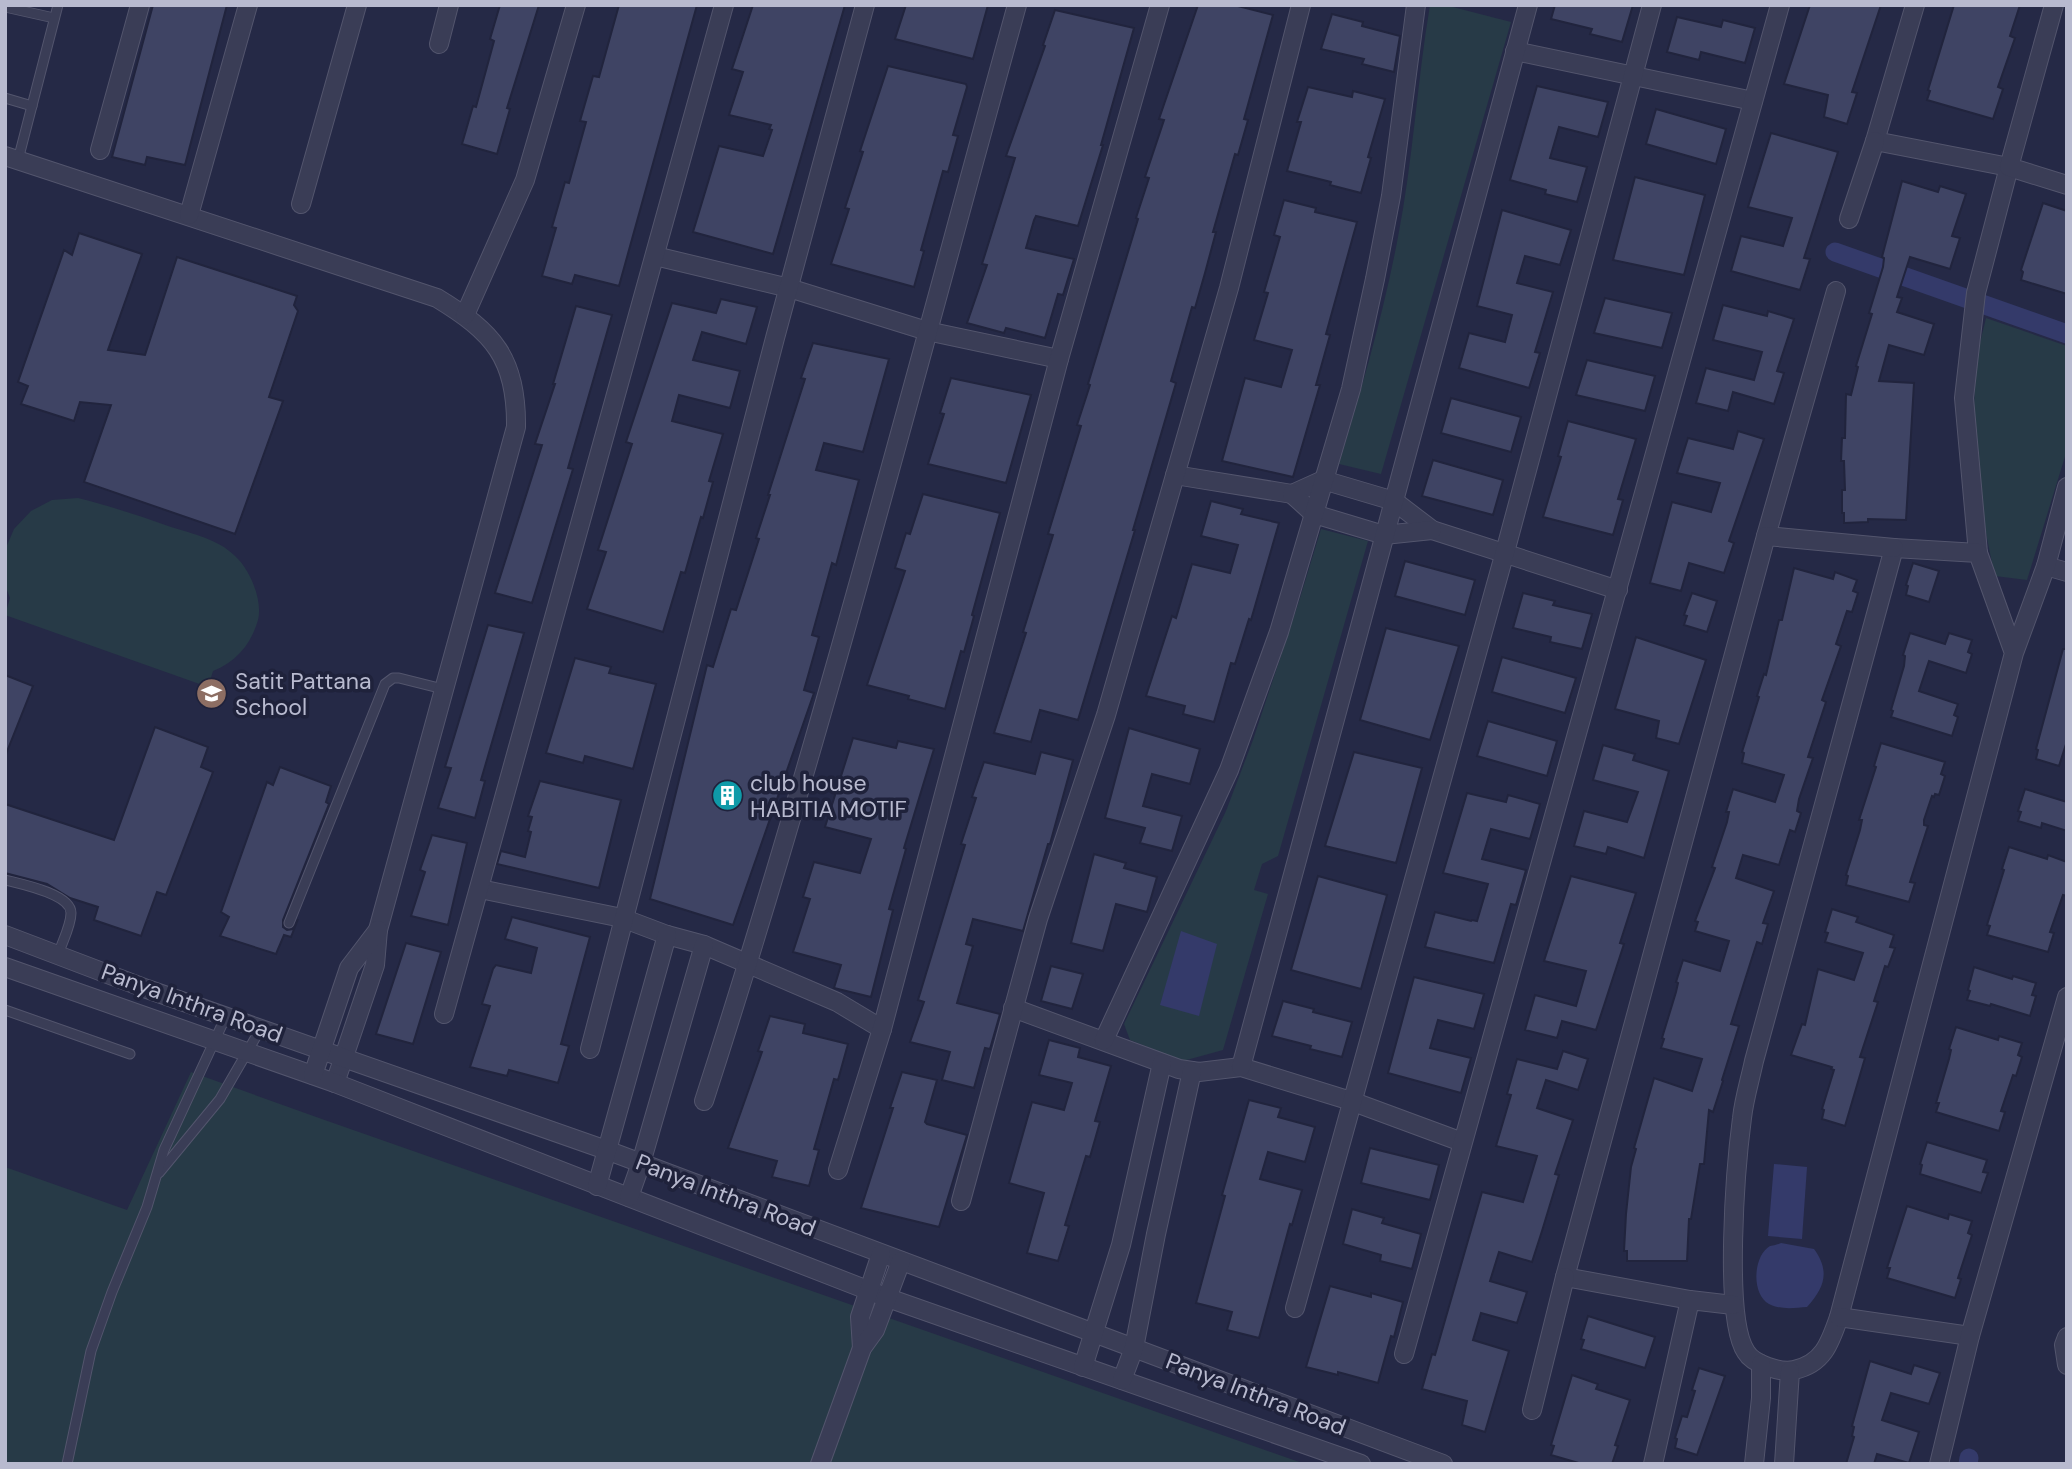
<svg xmlns="http://www.w3.org/2000/svg" width="2072" height="1469" viewBox="0 0 2072 1469" font-family="'DM Sans',sans-serif">
<style>
.green{fill:#273a47}
.water{fill:#343a6a}
.lines{fill:none;stroke-linecap:round;stroke-linejoin:round}
.canal{stroke:#343a6a;stroke-width:19}
.building{fill:#3f4464;stroke:#21243d;stroke-width:2}
.service-casing{stroke:#53556d;stroke-width:11}
.minor-casing{stroke:#53556d;stroke-width:20}
.service{stroke:#3a3d56;stroke-width:9}
.minor{stroke:#3a3d56;stroke-width:18}
.labels{text-anchor:middle;dominant-baseline:central;stroke-width:7;stroke-linejoin:round;paint-order:stroke}
.poi-label{font-size:23px;fill:#b8bacf;stroke:#1f223b;text-anchor:start}
.street-label{font-size:23px;fill:#b8bacf;stroke:#1f223b}
</style>
<rect width="100%" height="100%" fill="#252946"/>
<!-- green -->
<g class="green">
<path d="M1430,5h15l66,17 -130,452 -42,-10c22,-73 45,-152 59,-227 15,-76 19,-155 32,-232z"/>
<path d="M1986,318l81,28v104l-40,130 -32,-4c-16,-69 -26,-144 -18,-215 1,-14 6,-29 9,-43z"/>
<path d="M78,498c32,8 62,18 93,29 22,7 47,12 64,29 15,13 28,45 23,64 -7,24 -21,41 -45,51l-5,16 -203,-72 5,-17 -5,-13v-35l9,-21 17,-18 21,-11z"/>
<polygon points="1321,529 1368,541 1278,856 1262,864 1254,890 1268,894 1223,1050 1183,1061 1130,1040 1124,1024 1226,811 1253,740 1300,598"/>
<polygon points="191,1072 319,1118 1305,1464 5,1464 5,1167 127,1210"/>
</g>
<!-- water -->
<g class="water">
<polygon points="1181,931 1217,944 1199,1016 1160,1005"/>
<polygon points="1774,1164 1807,1167 1802,1239 1768,1236"/>
<path d="M1781,1243l33,6c16,22 11,38 -7,58 -13,1 -26,3 -38,-3 -18,-10 -16,-48 1,-58 1,0 10,-2 11,-3z"/>
</g>
<g class="lines">
<!-- canal -->
<g class="canal">
<polyline points="1835,252 2067,334"/>
<polyline points="1968,1464 1969,1458"/>
</g>
</g>
<!-- building -->
<g class="building">
<polygon points="153,5 227,5 185,165 147,157 145,165 112,157"/>
<polygon points="500,5 539,5 507,108 510,109 497,154 462,144 473,106 476,107 494,41 490,39"/>
<polygon points="619,5 697,5 619,286 575,275 572,284 542,276 556,228 552,227 565,182 569,183 586,122 580,121 593,76 599,77"/>
<polygon points="753,5 845,5 773,254 693,232 719,146 763,156 772,130 769,129 771,125 729,115 743,72 732,69"/>
<polygon points="906,5 988,5 973,59 895,39"/>
<polygon points="1198,5 1234,5 1273,15 1244,119 1248,120 1238,155 1235,154 1213,232 1216,232 1205,273 1195,308 1192,307 1171,381 1176,383 1133,530 1135,530 1078,720 1040,710 1031,742 994,733 1026,633 1023,632 1053,535 1048,534 1081,426 1077,425 1090,385 1088,384 1138,219 1136,218 1149,178 1145,177 1164,120 1159,119"/>
<polygon points="1555,5 1633,5 1622,42 1590,34 1592,29 1551,19"/>
<polygon points="1810,5 1881,5 1852,92 1857,93 1847,124 1824,117 1828,95 1784,84"/>
<polygon points="1954,5 2020,5 2010,36 2015,38 1998,87 2003,89 1993,119 1927,100 1930,91 1928,90"/>
<polygon points="1055,10 1134,28 1101,145 1103,145 1078,226 1036,216 1034,220 1026,248 1074,259 1063,295 1058,294 1045,338 1006,328 1004,333 967,323 987,265 982,264 1015,158 1006,156 1045,46 1043,45"/>
<polygon points="1332,14 1363,22 1362,26 1400,36 1394,72 1362,64 1364,59 1321,49"/>
<polygon points="1677,17 1721,27 1723,20 1755,28 1745,63 1701,52 1699,60 1667,52"/>
<polygon points="888,66 966,84 967,87 953,135 958,136 948,172 943,171 921,250 924,251 914,287 831,264 849,209 845,208 863,152 860,151"/>
<polygon points="1537,86 1608,102 1598,137 1559,127 1550,158 1587,167 1577,202 1545,194 1546,190 1510,180"/>
<polygon points="1308,87 1352,97 1353,91 1385,99 1368,157 1371,158 1361,193 1330,185 1331,182 1287,171 1301,122 1297,122"/>
<polygon points="1656,109 1726,129 1716,164 1646,144"/>
<polygon points="1771,133 1838,152 1804,258 1810,259 1800,290 1731,271 1741,236 1783,246 1792,218 1748,207"/>
<polygon points="1635,177 1705,195 1684,275 1613,260"/>
<polygon points="1902,181 1938,192 1940,186 1966,194 1952,236 1960,238 1950,269 1910,257 1897,297 1902,298 1897,312 1934,324 1924,355 1889,345 1879,381 1914,383 1906,520 1868,519 1868,522 1844,523 1844,513 1842,513 1842,490 1845,490 1844,461 1841,461 1842,438 1845,438 1846,394 1851,395 1858,367 1856,366 1872,314 1869,313 1883,267 1884,258 1882,257"/>
<polygon points="1284,200 1316,208 1315,212 1357,222 1326,334 1330,335 1316,385 1320,385 1293,477 1222,461 1245,378 1281,387 1292,350 1254,340 1268,293 1264,292 1280,237 1274,235"/>
<polygon points="2043,203 2067,211 2067,294 2021,280 2023,272 2021,270"/>
<polygon points="1502,210 1571,230 1560,265 1525,256 1517,283 1553,292 1535,352 1540,353 1529,388 1459,368 1469,333 1505,342 1512,315 1477,306"/>
<polygon points="79,233 142,254 108,350 145,355 177,257 297,296 294,305 298,311 269,397 283,401 235,534 84,482 111,405 80,402 74,421 21,404 28,386 18,382 64,250 72,255"/>
<polygon points="1605,298 1672,313 1662,348 1594,333"/>
<polygon points="721,299 757,307 746,344 702,332 693,360 740,371 730,408 679,395 672,421 723,434 709,481 713,482 703,518 701,517 685,573 681,572 663,632 587,609 606,552 598,550 632,444 626,442 672,303 716,313"/>
<polygon points="1723,305 1767,316 1768,311 1794,319 1777,371 1784,373 1774,404 1733,392 1728,411 1696,403 1706,368 1754,380 1762,352 1713,340"/>
<polygon points="576,306 612,315 568,468 573,469 532,603 495,593 542,445 535,444 555,384 553,384"/>
<polygon points="813,343 889,359 863,452 824,443 816,470 859,480 836,565 832,563 812,635 819,637 804,690 814,693 733,925 650,899 707,665 713,667 731,609 736,610 759,539 756,538 770,495 768,495 805,379 801,378"/>
<polygon points="1587,360 1655,376 1645,411 1576,395"/>
<polygon points="951,378 1031,395 1006,483 928,464 944,414 940,413"/>
<polygon points="1451,398 1521,417 1511,452 1441,433"/>
<polygon points="1568,421 1636,439 1618,499 1623,500 1613,535 1543,517 1561,457 1558,456"/>
<polygon points="1738,431 1764,439 1729,541 1734,543 1724,573 1689,563 1681,591 1650,583 1672,502 1711,512 1720,483 1677,473 1688,438 1733,449"/>
<polygon points="1433,460 1503,480 1493,515 1422,496"/>
<polygon points="923,494 1000,513 972,615 974,616 964,652 961,651 945,709 908,699 909,696 867,685 905,571 895,568 906,533 910,534"/>
<polygon points="1211,501 1243,509 1241,514 1279,523 1251,620 1249,619 1235,664 1231,663 1214,722 1183,714 1185,706 1146,696 1172,616 1176,618 1192,564 1230,573 1238,545 1201,536"/>
<polygon points="1405,561 1475,580 1465,615 1395,596"/>
<polygon points="1913,563 1939,571 1929,602 1906,595 1908,586 1906,585"/>
<polygon points="1794,568 1833,579 1835,572 1857,580 1853,591 1858,593 1852,612 1847,611 1836,644 1841,646 1822,700 1826,702 1808,757 1813,758 1799,799 1797,811 1801,813 1795,832 1790,830 1779,865 1743,855 1736,878 1774,891 1763,923 1768,924 1762,944 1757,942 1731,1024 1739,1026 1722,1080 1723,1081 1713,1112 1709,1110 1704,1164 1700,1164 1691,1219 1689,1219 1687,1261 1627,1261 1627,1251 1624,1251 1626,1214 1631,1167 1636,1149 1634,1148 1654,1078 1692,1091 1702,1059 1661,1048 1664,1039 1662,1038 1676,992 1678,983 1676,982 1683,960 1720,971 1729,941 1695,931 1698,922 1695,921 1715,868 1712,867 1727,822 1729,812 1726,812 1733,789 1775,802 1784,775 1742,763 1744,753 1742,752 1759,697 1757,696 1764,674 1766,675 1779,620 1782,620"/>
<polygon points="1523,593 1555,601 1553,605 1592,614 1582,649 1550,642 1551,637 1513,628"/>
<polygon points="1692,593 1717,601 1707,632 1684,625 1687,616 1684,615"/>
<polygon points="488,625 524,633 481,780 485,781 475,818 438,808 451,768 445,767"/>
<polygon points="1386,628 1459,646 1430,740 1360,720"/>
<polygon points="1910,633 1945,644 1949,633 1972,640 1968,652 1972,654 1966,673 1929,661 1919,691 1958,704 1954,715 1958,717 1952,736 1891,717 1893,711 1891,710 1904,666 1905,656 1903,655"/>
<polygon points="1636,637 1706,660 1679,744 1656,738 1659,721 1615,709"/>
<polygon points="2063,649 2067,649 2067,741 2059,766 2036,759 2038,750 2036,749"/>
<polygon points="1502,657 1576,678 1565,713 1492,692"/>
<polygon points="575,658 611,667 609,673 656,684 633,769 585,756 583,763 546,753"/>
<polygon points="5,675 33,686 6,754 5,754"/>
<polygon points="1488,721 1557,741 1547,776 1477,756"/>
<polygon points="155,727 208,747 201,767 213,772 166,895 157,892 141,936 94,920 98,907 70,898 47,884 5,873 5,804 114,840"/>
<polygon points="1129,728 1200,749 1190,784 1152,774 1143,806 1182,816 1172,851 1140,843 1145,828 1105,818"/>
<polygon points="853,738 896,748 898,741 934,749 904,848 906,849 889,909 893,910 871,997 834,988 841,965 793,952 810,899 803,897 814,862 860,873 871,839 825,827"/>
<polygon points="1881,743 1945,762 1941,774 1945,776 1939,795 1935,794 1934,797 1932,796 1924,820 1924,825 1928,826 1910,882 1915,883 1909,902 1846,885 1848,876 1846,875 1860,830 1862,820 1859,820 1876,767 1874,766"/>
<polygon points="1603,745 1635,754 1633,760 1669,771 1644,858 1608,847 1606,854 1574,846 1584,811 1627,822 1638,792 1593,780"/>
<polygon points="1041,752 1073,760 1050,844 1048,844 1023,931 973,919 966,944 973,946 957,1003 1000,1014 990,1049 985,1048 974,1088 942,1080 950,1052 910,1042 924,1002 918,1000 965,845 961,844 976,798 972,797 984,762 1035,774"/>
<polygon points="1354,752 1422,768 1396,863 1325,846"/>
<polygon points="280,767 331,786 326,802 329,804 283,920 283,927 287,930 293,929 298,919 291,937 284,935 276,954 220,936 229,917 221,912 267,782 273,785"/>
<polygon points="540,781 621,800 599,888 497,864 501,851 525,857 531,832 528,831 532,817 528,816"/>
<polygon points="2025,789 2067,802 2067,831 2042,823 2041,828 2018,821 2021,812 2018,811"/>
<polygon points="1467,793 1506,802 1508,795 1540,804 1530,839 1491,829 1482,859 1526,870 1516,905 1511,904 1494,963 1425,947 1435,912 1471,921 1472,920 1477,921 1488,884 1443,873"/>
<polygon points="432,835 467,843 448,925 411,916 425,872 420,870"/>
<polygon points="2009,847 2047,859 2048,855 2067,862 2067,896 2063,895 2050,932 2054,933 2048,952 1987,935 1990,926 1987,925 2004,870 2002,869"/>
<polygon points="1094,854 1126,863 1124,868 1157,877 1147,912 1116,904 1103,951 1071,943"/>
<polygon points="1318,876 1387,895 1361,989 1291,970"/>
<polygon points="1571,876 1636,893 1620,943 1624,944 1596,1030 1562,1021 1557,1038 1525,1030 1535,995 1576,1006 1586,971 1544,961"/>
<polygon points="1832,909 1858,917 1856,922 1894,935 1890,947 1895,948 1888,967 1885,966 1874,1001 1878,1002 1860,1057 1865,1058 1845,1126 1822,1119 1824,1110 1822,1109 1834,1070 1831,1069 1832,1067 1791,1055 1802,1024 1805,1025 1818,969 1854,980 1863,953 1825,942 1828,933 1825,932"/>
<polygon points="512,917 590,937 561,1044 569,1046 558,1083 509,1070 507,1076 470,1067 490,1006 482,1004 493,969 496,965 531,973 537,948 505,939"/>
<polygon points="406,943 441,952 413,1044 376,1034"/>
<polygon points="1051,966 1083,974 1072,1009 1041,1001"/>
<polygon points="1974,967 2012,979 2013,976 2036,983 2032,995 2036,996 2030,1016 1991,1004 1990,1006 1967,1000 1970,991 1968,990"/>
<polygon points="1414,977 1484,994 1474,1029 1438,1020 1430,1048 1471,1058 1461,1093 1388,1073"/>
<polygon points="1283,1001 1314,1009 1313,1012 1352,1022 1342,1057 1310,1049 1311,1046 1272,1036"/>
<polygon points="770,1016 805,1024 803,1033 848,1044 838,1080 834,1079 814,1149 819,1150 809,1186 772,1177 777,1161 728,1148 762,1052 758,1051"/>
<polygon points="1956,1027 1998,1040 1999,1036 2022,1043 2018,1055 2022,1057 2016,1076 2013,1075 2001,1111 2005,1112 1999,1131 1936,1112 1939,1103 1936,1103 1949,1059 1951,1050 1949,1049"/>
<polygon points="1049,1040 1080,1048 1078,1057 1111,1066 1095,1121 1100,1122 1090,1157 1086,1156 1065,1225 1069,1226 1058,1261 1027,1253 1044,1193 1009,1183 1032,1102 1064,1110 1072,1083 1039,1075"/>
<polygon points="1563,1051 1588,1059 1578,1090 1546,1080 1537,1108 1573,1120 1555,1174 1559,1175 1542,1231 1532,1262 1499,1252 1490,1281 1527,1292 1517,1323 1481,1313 1473,1340 1509,1351 1485,1432 1462,1425 1467,1401 1422,1389 1432,1354 1435,1355 1482,1192 1523,1202 1537,1156 1496,1146 1511,1095 1507,1094 1517,1059 1557,1069"/>
<polygon points="902,1072 937,1080 925,1122 927,1124 967,1135 939,1227 861,1208 893,1108 890,1108"/>
<polygon points="1249,1100 1281,1108 1278,1117 1315,1127 1305,1162 1268,1152 1260,1179 1302,1190 1292,1225 1290,1224 1259,1338 1227,1330 1232,1312 1196,1303 1225,1196 1222,1195"/>
<polygon points="1927,1142 1987,1160 1983,1172 1988,1173 1981,1193 1920,1174 1922,1165 1920,1164"/>
<polygon points="1370,1148 1439,1165 1430,1200 1361,1183"/>
<polygon points="1907,1206 1948,1219 1949,1214 1972,1221 1968,1233 1972,1235 1958,1278 1961,1279 1955,1298 1887,1278 1890,1268 1887,1268"/>
<polygon points="1352,1209 1384,1218 1382,1223 1421,1234 1412,1269 1380,1261 1381,1255 1343,1244"/>
<polygon points="1330,1286 1371,1297 1371,1293 1403,1302 1394,1337 1391,1336 1378,1383 1338,1372 1338,1375 1306,1367"/>
<polygon points="1588,1316 1655,1337 1645,1368 1581,1349 1584,1340 1581,1339"/>
<polygon points="1870,1361 1911,1374 1914,1365 1940,1373 1929,1404 1891,1393 1882,1420 1919,1432 1909,1463 1877,1454 1874,1464 1846,1464 1854,1437 1852,1436 1854,1427 1852,1426"/>
<polygon points="1699,1368 1725,1376 1697,1455 1675,1448 1677,1439 1675,1438 1682,1416 1687,1417 1695,1391 1692,1390"/>
<polygon points="1572,1375 1598,1384 1596,1389 1630,1400 1615,1445 1618,1446 1612,1464 1582,1464 1551,1455 1554,1446 1551,1445"/>
</g>
<g class="lines">
<defs>
<g id="service">
<polyline points="5,7 54,18"/>
<polyline points="5,98 32,106"/>
<polyline points="18,160 58,5"/>
<path d="M5,880c16,4 66,14 66,33 0,13 -9,29 -13,42"/>
<polyline points="289,923 385,684 393,678 399,678 443,689"/>
<polyline points="5,1010 130,1054"/>
<polyline points="159,1173 220,1099 261,1028"/>
<polyline points="67,1464 91,1351 112,1292 147,1207 164,1150 226,1016"/>
</g>
<g id="minor">
<polyline points="1915,5 1875,141 2009,167 1976,293 1964,398 1978,553"/>
<polyline points="2054,5 2009,167 2067,185"/>
<polyline points="439,44 449,5"/>
<polyline points="1515,51 1753,101"/>
<polyline points="100,150 140,5"/>
<path d="M5,156l432,142c56,34 80,60 79,129l-138,503 -3,35 -40,118"/>
<polyline points="301,204 357,5"/>
<polyline points="189,215 248,5"/>
<polyline points="1849,219 1875,141"/>
<polyline points="655,256 789,288 927,331 1059,359"/>
<polyline points="465,315 525,180 576,5"/>
<polyline points="1175,475 1292,494 1323,480 1394,501 1432,530 1618,590"/>
<polyline points="1292,494 1314,514 1384,535 1432,530"/>
<polyline points="1766,536 1836,291"/>
<polyline points="2046,566 2067,572"/>
<path d="M2014,653l-36,-100 -84,-5 -140,513c-4,19 -10,38 -12,57 -6,45 -19,200 4,234 7,12 34,21 48,18 29,-6 36,-27 45,-53l175,-664 32,-87 21,-79"/>
<polyline points="480,889 622,918 667,935 704,945 837,1002 882,1029"/>
<polyline points="5,935 147,989 609,1151 1443,1464"/>
<polyline points="5,967 335,1083 888,1298 1361,1464"/>
<polyline points="1013,1008 1179,1069 1199,1072 1241,1067 1351,1101 1462,1142"/>
<polyline points="444,1014 724,5"/>
<polyline points="1104,1040 1229,770 1279,632 1351,389 1375,279 1391,196 1416,5"/>
<polyline points="590,1049 775,338 865,5"/>
<polyline points="1241,1067 1528,5"/>
<polyline points="313,1075 349,968 378,930"/>
<path d="M704,1101c117,-361 212,-730 313,-1096"/>
<polyline points="838,1170 882,1029 1059,359 1160,5"/>
<polyline points="597,1186 667,935"/>
<polyline points="629,1197 641,1163 704,945"/>
<polyline points="961,1201 1038,919 1106,715 1229,288 1301,5"/>
<polyline points="1690,1300 1565,1277 1766,536 1894,548"/>
<polyline points="1295,1308 1505,552 1652,5"/>
<polyline points="1839,1317 1970,1336"/>
<polyline points="2067,1337 2064,1345 2067,1365"/>
<polyline points="862,1348 860,1317 881,1254"/>
<polyline points="1404,1354 1780,5"/>
<polyline points="1083,1367 1121,1245 1162,1063"/>
<polyline points="1122,1380 1134,1348 1156,1234 1192,1071"/>
<polyline points="1532,1410 1565,1277"/>
<polyline points="820,1464 862,1348 875,1330 901,1261"/>
<polyline points="1653,1464 1690,1300 1733,1305"/>
<polyline points="1754,1464 1761,1398 1761,1364"/>
<polyline points="1784,1464 1790,1371"/>
<polyline points="1939,1464 1970,1336 2067,997"/>
</g>
</defs>
<!-- service casing -->
<use href="#service" class="service-casing"/>
<!-- minor casing -->
<use href="#minor" class="minor-casing"/>
<!-- service -->
<use href="#service" class="service"/>
<!-- minor -->
<use href="#minor" class="minor"/>
</g>
<!-- icons -->
<defs>
<symbol id="school-disc" viewBox="-11 -11 22 22"><circle r="9.5" fill="#8d6e63" stroke="#1f223b"/><path d="M0-5L7-2L0 1L-7-2ZM-4 1L0 2.5L4 1V4Q0 6-4 4Z" fill="#fff"/></symbol>
<symbol id="building-disc" viewBox="-11 -11 22 22"><circle r="9.5" fill="#0f9aa8" stroke="#1f223b"/><path d="M-4-6H4V6H1V3H-1V6H-4ZM-2.5-4.3h1.7v1.8h-1.7ZM.8-4.3h1.7v1.8H.8ZM-2.5-1h1.7V.8h-1.7ZM.8-1h1.7V.8H.8Z" fill="#fff"/></symbol>
</defs>
<g fill-rule="evenodd">
<use href="#school-disc" x="194" y="676" width="35" height="35"/>
<use href="#building-disc" x="710" y="778" width="35" height="35"/>
</g>
<g class="labels">
<!-- poi labels -->
<g class="poi-label">
<text x="235" y="681">Satit Pattana<tspan x="235" dy="26">School</tspan></text>
<text x="750" y="783">club house<tspan x="750" dy="26">HABITIA MOTIF</tspan></text>
</g>
<!-- street labels -->
<g class="street-label">
<text transform="translate(192 1003) rotate(20)">Panya Inthra Road</text>
<text transform="translate(726 1195) rotate(21)">Panya Inthra Road</text>
<text transform="translate(1256 1394) rotate(21)">Panya Inthra Road</text>
</g>
</g>
<!-- border -->
<rect width="2072" height="1469" fill="none" stroke="#b8bacf" stroke-width="14"/>
</svg>
